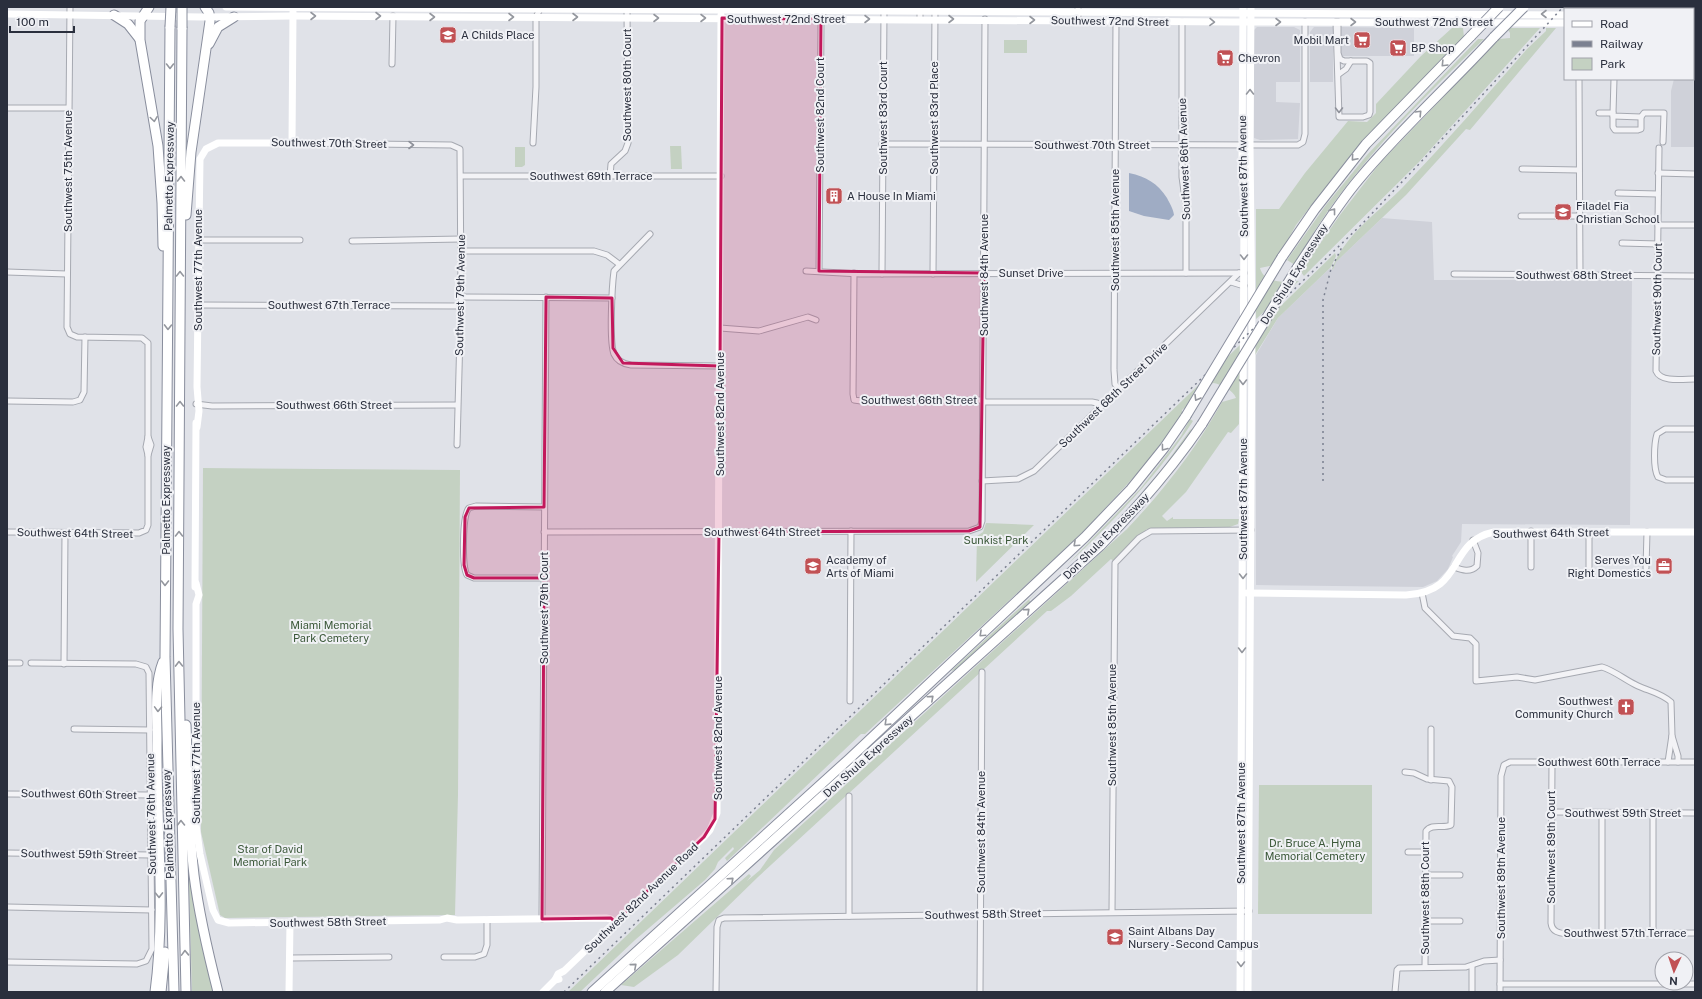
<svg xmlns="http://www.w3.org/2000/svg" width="1702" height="999" viewBox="0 0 1702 999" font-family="'Public Sans',sans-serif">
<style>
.built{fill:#cfd1d9}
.green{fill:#c4d1c2}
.water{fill:#9facc4}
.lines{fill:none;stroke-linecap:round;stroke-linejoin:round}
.street-casing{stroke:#a6a9b1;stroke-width:7}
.highway-casing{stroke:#898e9d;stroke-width:11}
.street{stroke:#f3f3f6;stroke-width:5}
.secondary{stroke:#fff;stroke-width:7}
.highway{stroke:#fff;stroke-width:9}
.rail{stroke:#7b8090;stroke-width:1.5;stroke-dasharray:2 4;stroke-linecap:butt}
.highway-bridge-casing{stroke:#898e9d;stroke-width:11;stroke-linecap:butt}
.highway-bridge{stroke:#fff;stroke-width:9}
.oneway{stroke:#94979e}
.oneway2{stroke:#8e919a}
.marked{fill:#c2185b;fill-opacity:0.2;stroke:#c2185b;stroke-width:3;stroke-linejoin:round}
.labels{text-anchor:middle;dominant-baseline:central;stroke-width:4;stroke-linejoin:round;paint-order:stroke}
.street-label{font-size:11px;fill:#2a2f3d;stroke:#f0f1f5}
.poi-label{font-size:11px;fill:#2a2f3d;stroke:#f0f1f5;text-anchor:start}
.park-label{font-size:11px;fill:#3b5839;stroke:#f0f1f5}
</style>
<rect width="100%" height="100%" fill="#e0e2e8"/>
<!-- built -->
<g class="built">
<polygon points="1634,7 1695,7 1695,10 1634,9"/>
<polygon points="1257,27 1294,27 1300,30 1300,82 1276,82 1276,102 1300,103 1298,139 1260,140 1254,138 1254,30"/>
<polygon points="1314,27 1333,27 1333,82 1310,82 1310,32"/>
<polygon points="1341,27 1414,28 1414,56 1341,56"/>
<polygon points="1693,30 1695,30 1695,147 1671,147 1671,91 1674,79 1693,79"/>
<polygon points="1382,218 1432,222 1434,280 1632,280 1630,525 1462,524 1461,542 1452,556 1453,557 1448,569 1437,581 1423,587 1256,585 1256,355 1278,318 1330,268 1333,270 1336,262"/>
</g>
<!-- green -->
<g class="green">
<polygon points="1565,7 1634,7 1634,9 1563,9"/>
<path d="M1452,28h11l1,9 -118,124 -50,64 -22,40 -14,3c4,16 26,14 39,13l-43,38v-110h23l26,-36 43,-52 19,1 9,-9v-9l45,-48z"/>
<polygon points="1507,28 1540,28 1419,162 1304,276 1301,272 1305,265 1340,215 1380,163 1499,39 1510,38 1510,33"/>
<path d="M1546,28h10l-86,102 -4,-1 -60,66 -70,67 -3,8 -1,-1c12,-34 47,-57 71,-82 43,-45 84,-92 124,-138l19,-18z"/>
<path d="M1478,39h6c-70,68 -143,139 -189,226l-8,-5 39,-55 41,-50z"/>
<rect x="1004" y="40" width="23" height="13"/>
<polygon points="670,146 681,146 682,169 671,169"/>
<polygon points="515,147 525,147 525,165 522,167 515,167"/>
<polygon points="1335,253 1336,256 1331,267 1278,318 1255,355 1255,331"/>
<path d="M1240,345l-1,79 -8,9 -3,-1 -42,60 -24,24 5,5 6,-4v2h66l-1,5 -11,4 -80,1 -34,32 -2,-2 -40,37 -20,15h-4l-289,266 -80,78 -44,32 -13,-2 128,-111 2,2 -4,5 13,-11 14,-20 353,-321c37,-39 69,-80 95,-127l14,-4c-3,-8 -15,-14 -23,-15l-31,27v5l-38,51 -59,64 -220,204h-4l-119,113 -15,14 -2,-3 9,-9 -1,-2 -15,15 -3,7 -10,11 -70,60 -55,52h-12z"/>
<path d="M1190,419l3,2c-35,54 -78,99 -126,144l74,-77 40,-52z"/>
<polygon points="1194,428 1163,470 1116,523 1162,469 1190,430"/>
<polygon points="203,468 460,470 458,795 455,915 225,918 220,915 201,832"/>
<polygon points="986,523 1034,525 976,582 977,536 983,532"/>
<polygon points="1039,590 1029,600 1031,602 955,670 951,671"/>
<polygon points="1259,785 1372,785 1372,914 1258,914"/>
<polygon points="188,849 215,992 192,992"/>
</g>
<!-- water -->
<path class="water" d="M1129,173c18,4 28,10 38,25 3,6 6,10 7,17l-5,5 -25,-4 -15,-5z"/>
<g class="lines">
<defs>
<g id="street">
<polyline points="920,7 920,19"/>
<polyline points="1078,20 1078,7"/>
<polyline points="1116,20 1114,370 1115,384 1119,389"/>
<polyline points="1182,22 1182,177 1186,206 1186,273"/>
<polyline points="1336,22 1339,117 1363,117 1369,115 1370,112 1370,63 1367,61 1344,61 1340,59 1338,53 1338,22"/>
<polyline points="392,64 393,16"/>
<polyline points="1339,74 1346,69 1351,61"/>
<polyline points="1579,79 1580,276"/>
<polyline points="7,108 68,108"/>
<polyline points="1599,113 1613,113 1614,79"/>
<polyline points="1613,113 1613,116 1641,117 1644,113 1664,113 1663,142"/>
<polyline points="1613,116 1613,127 1615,130 1638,130 1641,129 1641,117"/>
<polyline points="292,143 451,145 460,149 461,297 457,445"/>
<polyline points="533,143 536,87 536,17 541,7"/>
<polyline points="882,144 1298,145 1303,142 1305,134 1305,22"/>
<path d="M1659,148l-3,223c5,12 28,8 39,8"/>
<polyline points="1522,169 1579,170"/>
<polyline points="1658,173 1695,174"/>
<polyline points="461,176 721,176"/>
<polyline points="610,176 611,164 625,151 628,143 627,10"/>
<polyline points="1618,193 1658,194"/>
<polyline points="1521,216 1580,216"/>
<polyline points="1658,225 1695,225"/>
<path d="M650,234l-36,37c-2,15 -5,70 0,83 3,7 10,10 17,11l89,1"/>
<polyline points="198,240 300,240"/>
<polyline points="352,241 461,239"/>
<polyline points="1622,243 1658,244"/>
<polyline points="461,251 594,251 607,255 619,264"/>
<polyline points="806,271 860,274 1244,273"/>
<polyline points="819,271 821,25 824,7"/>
<polyline points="7,272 67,274"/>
<polyline points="854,273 853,394 854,400 861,401 983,400"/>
<polyline points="882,274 884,11"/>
<polyline points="933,274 935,11"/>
<polyline points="1454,274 1695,276"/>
<polyline points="1231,282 1244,286"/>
<polyline points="461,297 612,298"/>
<polyline points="198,305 461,306"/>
<polyline points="720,328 759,331 808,317 816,320"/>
<polyline points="7,401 73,402 80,400 84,392 85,337"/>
<polyline points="983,402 1092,402 1097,403 1102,406"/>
<polyline points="196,404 212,406 457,405"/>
<path d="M1695,429h-30l-8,5c-3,10 -4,34 1,43l8,3h29"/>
<polyline points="148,455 151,445 148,437"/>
<polyline points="982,481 1018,479 1034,471 1239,273"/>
<polyline points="7,532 139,533 146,530 148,525 148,455 146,447 148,437 148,343 142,338 77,337 70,334 67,327 70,7"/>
<polyline points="544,532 969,531 980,527 982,521 985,19"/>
<path d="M1454,567c8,3 16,6 23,-1l1,-13 -5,-13"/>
<polyline points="1531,567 1531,531"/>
<polyline points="1589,567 1589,532"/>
<polyline points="1646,568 1647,532"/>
<path d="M544,578h-70l-7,-3c-5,-8 -5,-60 2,-67l7,-2 68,1"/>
<path d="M1422,593l3,15 28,28 17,2 6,6v37l41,-4 18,3 67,-13c13,4 23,13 36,19 11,5 23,7 33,16l1,33 -4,27"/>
<polyline points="7,663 20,663"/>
<polyline points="64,664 65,533"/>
<polyline points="850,701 851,531"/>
<polyline points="74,729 150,730"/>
<polyline points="1672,736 1678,756 1678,762"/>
<path d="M1552,762l-1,161c1,9 8,10 16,11l128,-1"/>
<path d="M1405,772l9,1 13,6 22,2 3,6 -1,38c-8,4 -19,-2 -25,6l-1,136"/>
<polyline points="1431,780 1431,729"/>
<polyline points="7,794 150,795"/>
<polyline points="1552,812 1695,813"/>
<polyline points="1408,852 1426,852"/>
<polyline points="7,853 151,855"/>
<polyline points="1425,875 1460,875"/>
<polyline points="7,907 152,910"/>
<polyline points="1112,912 1115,563 1139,538 1151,531 1251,530"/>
<polyline points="849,916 849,796"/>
<polyline points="542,919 546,297"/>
<polyline points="1425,921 1460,921"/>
<polyline points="1653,933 1653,813"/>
<polyline points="1602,934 1602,813"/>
<polyline points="444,957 475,957 484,954 487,945 487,920"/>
<polyline points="290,958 389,957"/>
<polyline points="7,962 137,964 146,961 152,949 149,673 146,667 136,664 31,663"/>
<polyline points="1500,984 1695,984"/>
<polyline points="716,992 717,927 719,920 724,918 1249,911"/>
<polyline points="980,992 982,672"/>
<polyline points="1395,992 1397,970 1399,968 1466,967 1484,961 1500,960"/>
<polyline points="1472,992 1472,967"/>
<polyline points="1500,992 1501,776 1504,765 1510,762 1695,762"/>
</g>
<g id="highway">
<polyline points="149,7 140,21 140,40 158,146 162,203 163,246"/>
<polyline points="114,15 128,24 139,38"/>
<polyline points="170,27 165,657 174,992"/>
<polyline points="182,28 178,629 186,992"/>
<polyline points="209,44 218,27 234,17"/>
<polyline points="186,215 191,152 210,21 209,13 205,7"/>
<polyline points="1282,257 1315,209 1366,144 1471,36"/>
<path d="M1297,268c21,-31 39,-62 63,-90 42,-50 90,-93 134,-141"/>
<path d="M186,725c2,50 2,100 8,150 5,40 14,78 24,117"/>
<path d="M155,992c11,-83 1,-168 2,-252 0,-24 -3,-55 6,-78"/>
<polyline points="161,992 165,952"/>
<polyline points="592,992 849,759 1085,537 1131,489 1164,448 1186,416"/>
<path d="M605,992l495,-446c38,-39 71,-76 102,-122"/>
</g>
</defs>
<!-- street casing -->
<use href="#street" class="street-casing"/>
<!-- highway casing -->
<use href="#highway" class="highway-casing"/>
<!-- street -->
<use href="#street" class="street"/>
<!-- secondary -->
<g class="secondary">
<polyline points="226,7 1565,15"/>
<polyline points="7,14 202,17 293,16 1233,22 1565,23"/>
<polyline points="1693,16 1695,16"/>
<polyline points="1693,24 1695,24"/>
<polyline points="197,427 199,411 197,387 198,305 200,159 206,149 218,143 292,143 293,12"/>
<polyline points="196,583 199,595 196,604 196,825 200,854 213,910 218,920 229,923 440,920 447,918 457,920 606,918 611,919 615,922"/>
<polyline points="195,587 196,423"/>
<path d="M1247,593l159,2c60,-3 40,-53 88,-63h201"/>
<polyline points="555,980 558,974 564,971 704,837 710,830 717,813 721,15"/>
<polyline points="289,992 290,922"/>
<polyline points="543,992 555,980 559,979"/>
<polyline points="1240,992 1244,214 1242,162 1243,7"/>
<polyline points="1248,992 1252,330 1250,145 1251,7"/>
</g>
<!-- highway -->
<use href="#highway" class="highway"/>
<!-- rail -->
<g class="rail">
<polyline points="1323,481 1323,300 1331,269 1342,247"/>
<polyline points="564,992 1362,224 1420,163 1563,7"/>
</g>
<defs>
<g id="highway-bridge">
<polyline points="170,27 171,7"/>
<polyline points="182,28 182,7"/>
<polyline points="1471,36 1499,7"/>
<polyline points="1494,37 1524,7"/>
<polyline points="1186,416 1282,257"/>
<polyline points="1202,424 1297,268"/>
</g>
</defs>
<!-- highway-bridge casing -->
<use href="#highway-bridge" class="highway-bridge-casing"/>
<!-- highway-bridge -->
<use href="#highway-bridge" class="highway-bridge"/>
</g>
<!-- one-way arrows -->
<defs><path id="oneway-chevron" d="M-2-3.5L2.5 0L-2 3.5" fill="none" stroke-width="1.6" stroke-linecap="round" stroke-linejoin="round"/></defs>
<g class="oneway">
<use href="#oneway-chevron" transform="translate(1544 14) rotate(-180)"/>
<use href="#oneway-chevron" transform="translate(313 16)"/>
<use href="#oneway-chevron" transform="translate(378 16)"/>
<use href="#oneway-chevron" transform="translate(432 17)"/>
<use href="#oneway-chevron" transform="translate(511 17)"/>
<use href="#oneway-chevron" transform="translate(575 17)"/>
<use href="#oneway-chevron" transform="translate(656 18)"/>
<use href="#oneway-chevron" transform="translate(703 18)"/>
<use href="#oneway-chevron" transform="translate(867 19)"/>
<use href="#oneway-chevron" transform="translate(951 19)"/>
<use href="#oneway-chevron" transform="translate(1032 20)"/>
<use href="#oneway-chevron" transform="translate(1212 22) rotate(1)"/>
<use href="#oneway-chevron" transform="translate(1278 22)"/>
<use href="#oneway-chevron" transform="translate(1353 22)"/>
<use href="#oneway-chevron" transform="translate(1444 64) rotate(134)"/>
<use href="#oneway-chevron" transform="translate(170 66) rotate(90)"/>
<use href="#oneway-chevron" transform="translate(1250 92) rotate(-90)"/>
<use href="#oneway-chevron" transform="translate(1419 113) rotate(-46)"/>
<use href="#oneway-chevron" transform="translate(154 119) rotate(82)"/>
<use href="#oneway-chevron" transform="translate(1354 158) rotate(131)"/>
<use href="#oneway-chevron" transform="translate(181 179) rotate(-90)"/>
<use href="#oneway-chevron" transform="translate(1333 211) rotate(-52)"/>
<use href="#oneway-chevron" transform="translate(1244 257) rotate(90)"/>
<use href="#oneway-chevron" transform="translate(180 274) rotate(-90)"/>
<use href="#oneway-chevron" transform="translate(168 327) rotate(91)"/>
<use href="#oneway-chevron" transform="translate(1243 382) rotate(90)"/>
<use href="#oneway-chevron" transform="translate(1197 398) rotate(121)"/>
<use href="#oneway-chevron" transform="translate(180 404) rotate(-90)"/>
<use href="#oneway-chevron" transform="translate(1164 448) rotate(127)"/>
<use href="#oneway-chevron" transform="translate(179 534) rotate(-90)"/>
<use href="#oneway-chevron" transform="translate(1076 544) rotate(137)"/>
<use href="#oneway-chevron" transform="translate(1243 576) rotate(90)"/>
<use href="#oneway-chevron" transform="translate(165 583) rotate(90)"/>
<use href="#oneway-chevron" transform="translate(1027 611) rotate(-42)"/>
<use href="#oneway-chevron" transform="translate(982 634) rotate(137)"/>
<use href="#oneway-chevron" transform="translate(1242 650) rotate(90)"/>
<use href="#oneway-chevron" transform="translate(179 664) rotate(-91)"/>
<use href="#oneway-chevron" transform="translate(931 698) rotate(-42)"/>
<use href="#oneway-chevron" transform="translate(158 709) rotate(92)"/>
<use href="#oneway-chevron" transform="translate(887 723) rotate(136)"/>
<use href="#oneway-chevron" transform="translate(181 823) rotate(-91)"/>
<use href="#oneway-chevron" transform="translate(731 880) rotate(-42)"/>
<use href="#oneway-chevron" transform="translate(159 895) rotate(89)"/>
<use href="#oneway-chevron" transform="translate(185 953) rotate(-92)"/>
<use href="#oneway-chevron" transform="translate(1241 964) rotate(90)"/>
<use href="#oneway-chevron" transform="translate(634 966) rotate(-41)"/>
</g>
<g class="oneway2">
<use href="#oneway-chevron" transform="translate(1339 110) rotate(90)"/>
<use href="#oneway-chevron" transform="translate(411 145)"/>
</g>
<!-- marked area -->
<path class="marked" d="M722,18l99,1 -2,252 165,2 -4,254 -11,4 -250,1 -4,287 -11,18 -89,85 -4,-4 -69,1 2,-341h-70l-7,-3 -3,-10 1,-48 4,-9 75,-1 2,-210 66,1 1,50 10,15 97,3z"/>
<!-- icons -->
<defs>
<symbol id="school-square" viewBox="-11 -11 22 22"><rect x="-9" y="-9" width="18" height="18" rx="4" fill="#c15154" stroke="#f0f1f5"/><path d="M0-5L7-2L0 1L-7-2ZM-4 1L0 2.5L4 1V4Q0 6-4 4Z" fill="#fff"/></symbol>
<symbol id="supermarket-square" viewBox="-11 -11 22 22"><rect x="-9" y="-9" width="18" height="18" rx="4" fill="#c15154" stroke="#f0f1f5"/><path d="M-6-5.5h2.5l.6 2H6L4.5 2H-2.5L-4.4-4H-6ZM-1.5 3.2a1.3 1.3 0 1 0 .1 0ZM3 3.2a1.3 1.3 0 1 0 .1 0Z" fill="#fff"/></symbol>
<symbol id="building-square" viewBox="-11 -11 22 22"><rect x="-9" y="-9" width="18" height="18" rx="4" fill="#c15154" stroke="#f0f1f5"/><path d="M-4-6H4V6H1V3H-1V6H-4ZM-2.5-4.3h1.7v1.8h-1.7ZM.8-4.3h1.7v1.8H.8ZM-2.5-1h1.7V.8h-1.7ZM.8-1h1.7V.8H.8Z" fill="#fff"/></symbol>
<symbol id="office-square" viewBox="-11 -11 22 22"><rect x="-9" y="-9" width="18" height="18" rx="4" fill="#c15154" stroke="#f0f1f5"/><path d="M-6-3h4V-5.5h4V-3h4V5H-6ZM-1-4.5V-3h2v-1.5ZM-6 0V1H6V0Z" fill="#fff"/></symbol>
<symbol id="church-square" viewBox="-11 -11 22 22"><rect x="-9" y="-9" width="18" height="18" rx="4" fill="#c15154" stroke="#f0f1f5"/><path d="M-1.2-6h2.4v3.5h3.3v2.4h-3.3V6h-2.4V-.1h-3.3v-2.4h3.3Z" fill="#fff"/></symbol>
</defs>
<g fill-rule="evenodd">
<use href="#school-square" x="438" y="25" width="20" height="20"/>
<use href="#supermarket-square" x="1352" y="30" width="20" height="20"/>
<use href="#supermarket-square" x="1388" y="38" width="20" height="20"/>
<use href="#supermarket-square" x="1215" y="48" width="20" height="20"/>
<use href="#building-square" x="824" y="186" width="20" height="20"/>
<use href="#school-square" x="1553" y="202" width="20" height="20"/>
<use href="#school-square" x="803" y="556" width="20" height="20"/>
<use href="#office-square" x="1654" y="556" width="20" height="20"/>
<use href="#church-square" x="1616" y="697" width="20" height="20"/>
<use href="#school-square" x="1105" y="927" width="20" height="20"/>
</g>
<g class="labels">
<!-- street labels -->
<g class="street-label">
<text x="786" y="19">Southwest 72nd Street</text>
<text transform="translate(1110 21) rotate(1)">Southwest 72nd Street</text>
<text x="1434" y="22">Southwest 72nd Street</text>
<text transform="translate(627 85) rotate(-90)">Southwest 80th Court</text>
<text transform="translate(820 115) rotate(-90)">Southwest 82nd Court</text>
<text transform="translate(883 118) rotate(-90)">Southwest 83rd Court</text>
<text transform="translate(934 118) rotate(-90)">Southwest 83rd Place</text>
<text transform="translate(329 143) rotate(1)">Southwest 70th Street</text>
<text x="1092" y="145">Southwest 70th Street</text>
<text transform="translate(1184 159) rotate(-92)">Southwest 86th Avenue</text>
<text transform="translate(68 171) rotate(-90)">Southwest 75th Avenue</text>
<text transform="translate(169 176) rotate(-89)">Palmetto Expressway</text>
<text x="591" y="176">Southwest 69th Terrace</text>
<text transform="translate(1243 176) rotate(-91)">Southwest 87th Avenue</text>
<text transform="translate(1115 230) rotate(-90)">Southwest 85th Avenue</text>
<text transform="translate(198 270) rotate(-90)">Southwest 77th Avenue</text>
<text x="1031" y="273">Sunset Drive</text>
<text transform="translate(1294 274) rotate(-58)">Don Shula Expressway</text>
<text transform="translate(984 275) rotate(-90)">Southwest 84th Avenue</text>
<text x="1574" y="275">Southwest 68th Street</text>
<text transform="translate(460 295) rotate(-89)">Southwest 79th Avenue</text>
<text transform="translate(1657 299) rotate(-89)">Southwest 90th Court</text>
<text x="329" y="305">Southwest 67th Terrace</text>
<text transform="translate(1113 395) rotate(-44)">Southwest 68th Street Drive</text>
<text x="919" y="400">Southwest 66th Street</text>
<text x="334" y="405">Southwest 66th Street</text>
<text transform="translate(720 414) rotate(-90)">Southwest 82nd Avenue</text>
<text transform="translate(1243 499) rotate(-90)">Southwest 87th Avenue</text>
<text transform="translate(166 500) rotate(-90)">Palmetto Expressway</text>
<text x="762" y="532">Southwest 64th Street</text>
<text transform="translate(75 533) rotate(1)">Southwest 64th Street</text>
<text transform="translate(1551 533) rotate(-1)">Southwest 64th Street</text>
<text transform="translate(1106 536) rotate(-45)">Don Shula Expressway</text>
<text transform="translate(544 608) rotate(-90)">Southwest 79th Court</text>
<text transform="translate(1112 725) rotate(-90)">Southwest 85th Avenue</text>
<text transform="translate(718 738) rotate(-90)">Southwest 82nd Avenue</text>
<text transform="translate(868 756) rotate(-42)">Don Shula Expressway</text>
<text x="1599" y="762">Southwest 60th Terrace</text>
<text transform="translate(196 763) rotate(-90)">Southwest 77th Avenue</text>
<text transform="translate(79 794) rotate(1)">Southwest 60th Street</text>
<text x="1623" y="813">Southwest 59th Street</text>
<text transform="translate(151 814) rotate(-91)">Southwest 76th Avenue</text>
<text transform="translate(1241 823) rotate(-90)">Southwest 87th Avenue</text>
<text transform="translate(168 824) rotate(-92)">Palmetto Expressway</text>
<text transform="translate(981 832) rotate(-90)">Southwest 84th Avenue</text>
<text transform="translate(1551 847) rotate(-90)">Southwest 89th Court</text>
<text transform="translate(79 854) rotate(1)">Southwest 59th Street</text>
<text transform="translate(1501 878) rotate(-90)">Southwest 89th Avenue</text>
<text transform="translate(641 898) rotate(-44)">Southwest 82nd Avenue Road</text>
<text transform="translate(1425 898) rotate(-90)">Southwest 88th Court</text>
<text transform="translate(983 914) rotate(-1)">Southwest 58th Street</text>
<text transform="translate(328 922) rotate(-1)">Southwest 58th Street</text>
<text x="1625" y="933">Southwest 57th Terrace</text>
</g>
<!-- poi labels -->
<g class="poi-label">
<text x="461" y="35">A Childs Place</text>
<text x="1349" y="40" text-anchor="end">Mobil Mart</text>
<text x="1411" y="48">BP Shop</text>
<text x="1238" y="58">Chevron</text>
<text x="847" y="196">A House In Miami</text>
<text x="1576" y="206">Filadel Fia<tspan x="1576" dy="13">Christian School</tspan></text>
<text x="826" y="560">Academy of<tspan x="826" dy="13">Arts of Miami</tspan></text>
<text x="1651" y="560" text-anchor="end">Serves You<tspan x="1651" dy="13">Right Domestics</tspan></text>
<text x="1613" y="701" text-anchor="end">Southwest<tspan x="1613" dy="13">Community Church</tspan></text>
<text x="1128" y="931">Saint Albans Day<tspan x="1128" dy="13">Nursery - Second Campus</tspan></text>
</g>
<!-- park labels -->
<g class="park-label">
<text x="996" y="540">Sunkist Park</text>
<text x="331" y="625">Miami Memorial<tspan x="331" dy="13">Park Cemetery</tspan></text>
<text x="1315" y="843">Dr. Bruce A. Hyma<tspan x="1315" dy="13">Memorial Cemetery</tspan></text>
<text x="270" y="849">Star of David<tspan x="270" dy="13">Memorial Park</tspan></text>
</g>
</g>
<!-- border -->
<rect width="1702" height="999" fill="none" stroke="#2a2f3d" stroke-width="16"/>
<!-- legend -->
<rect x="1564" y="8" width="130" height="72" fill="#f0f1f5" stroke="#a1a3ab"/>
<rect x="1572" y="21" width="20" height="6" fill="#ffffff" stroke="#a1a3ab"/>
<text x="1600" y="28" font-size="12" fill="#2a2f3d">Road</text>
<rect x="1572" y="41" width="20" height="6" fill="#7b8090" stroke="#a1a3ab"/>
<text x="1600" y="48" font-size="12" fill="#2a2f3d">Railway</text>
<rect x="1572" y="58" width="20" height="12" fill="#c4d1c2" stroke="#a1a3ab"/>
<text x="1600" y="68" font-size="12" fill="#2a2f3d">Park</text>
<!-- north arrow -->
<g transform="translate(1674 971) rotate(183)"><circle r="19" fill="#f0f1f5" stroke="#a1a3ab"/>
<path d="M0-3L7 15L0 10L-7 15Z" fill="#c15154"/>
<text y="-6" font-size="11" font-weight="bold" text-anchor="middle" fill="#2a2f3d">N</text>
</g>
<!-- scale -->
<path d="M10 26v6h64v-6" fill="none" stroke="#2a2f3d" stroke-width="2"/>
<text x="16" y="26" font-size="12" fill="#2a2f3d" stroke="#f0f1f5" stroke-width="3" paint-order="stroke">100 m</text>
</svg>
